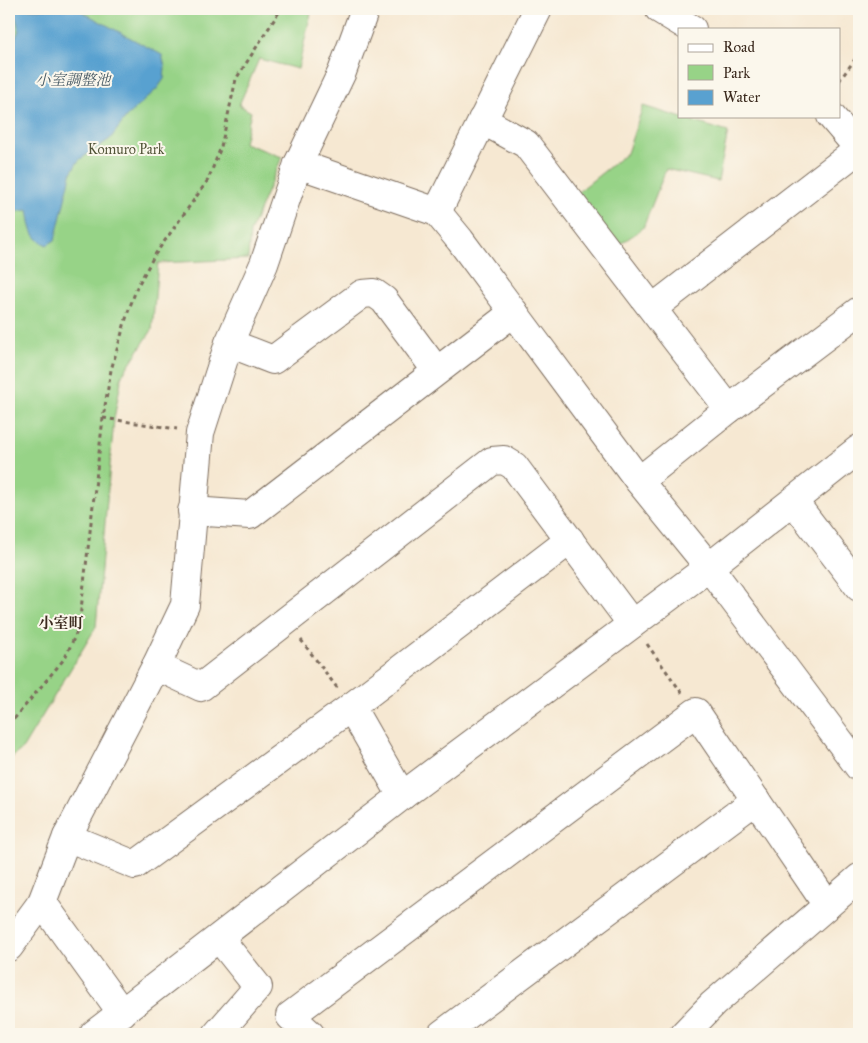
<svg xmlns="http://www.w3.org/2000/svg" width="868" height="1043" viewBox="0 0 868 1043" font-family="'IM FELL Great Primer','Noto Serif JP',serif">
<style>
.green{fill:#97d387;stroke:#697e52}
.water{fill:#59a1d0;stroke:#4a6677}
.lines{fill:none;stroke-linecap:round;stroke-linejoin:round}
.minor-casing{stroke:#7c6c5d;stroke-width:30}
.path{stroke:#7c6c5d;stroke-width:3;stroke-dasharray:4 4;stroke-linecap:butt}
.minor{stroke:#fff;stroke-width:28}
.labels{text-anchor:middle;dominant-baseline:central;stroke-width:4;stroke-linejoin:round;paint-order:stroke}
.park-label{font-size:14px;fill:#525438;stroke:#fbf7ec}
.water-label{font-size:15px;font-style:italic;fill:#475a65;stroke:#fbf7ec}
.neighbourhood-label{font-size:15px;font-weight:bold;fill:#3b2a1e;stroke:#fbf7ec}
</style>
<rect width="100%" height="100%" fill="#fbf7ec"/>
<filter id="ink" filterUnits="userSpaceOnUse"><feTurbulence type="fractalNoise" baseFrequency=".02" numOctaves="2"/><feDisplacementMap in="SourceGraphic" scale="10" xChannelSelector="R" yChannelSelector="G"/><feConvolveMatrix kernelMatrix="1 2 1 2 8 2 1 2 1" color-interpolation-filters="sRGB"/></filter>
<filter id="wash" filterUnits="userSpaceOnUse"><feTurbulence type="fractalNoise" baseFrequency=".0096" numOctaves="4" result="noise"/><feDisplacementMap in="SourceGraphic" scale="20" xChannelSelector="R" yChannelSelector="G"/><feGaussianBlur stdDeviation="1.12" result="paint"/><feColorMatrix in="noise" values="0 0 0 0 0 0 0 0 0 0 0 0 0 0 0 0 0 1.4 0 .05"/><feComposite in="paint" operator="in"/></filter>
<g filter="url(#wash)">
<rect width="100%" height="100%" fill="#f6e8d2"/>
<!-- green -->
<g class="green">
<polygon points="9,9 312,9 298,69 259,59 239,105 251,112 244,143 282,157 250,232 248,259 158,263 152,330 122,375 114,419 96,627 23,748 9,760"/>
<polygon points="643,106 728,132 718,181 666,169 643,228 615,248 573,196 627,153"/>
</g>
<!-- water -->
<path class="water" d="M9,9h68l85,46 3,12 -1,12 -7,10 -29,26 -18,24 -31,21 -7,11 -17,69 -8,5c-17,-7 -16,-20 -19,-35l-9,1 -10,4v-169h3l7,-16 -3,-12 -7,-4z"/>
</g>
<g filter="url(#ink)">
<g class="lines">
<defs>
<g id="minor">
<polyline points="659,9 692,29"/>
<polyline points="831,116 859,149"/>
<polyline points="482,120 526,144 729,409"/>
<polyline points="298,164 437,212 460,240 639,481 709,567 859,767"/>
<polyline points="437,212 538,9"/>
<polyline points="653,308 859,149"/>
<polyline points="229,343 273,360 362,294 374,293 384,300 436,370"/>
<polyline points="639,481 729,409 859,311"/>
<polyline points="794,502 859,587"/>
<polyline points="192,511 250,515 514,312"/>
<polyline points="156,666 201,687 492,461 504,460 514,466 632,624"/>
<polyline points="351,707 402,796"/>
<polyline points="67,837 135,865 351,707 570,540"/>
<polyline points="42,902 122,1013"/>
<polyline points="9,947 42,902 67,837 156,666 185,605 200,433 229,343 264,264 298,164 342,72 365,9"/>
<polyline points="94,1034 402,796 709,567 859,449"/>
<polyline points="217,1034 258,987 219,938"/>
<polyline points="310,1034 290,1016 696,712 827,905"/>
<polyline points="442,1034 756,800"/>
<polyline points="684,1034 713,1004 859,878"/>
</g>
</defs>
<!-- minor casing -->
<use href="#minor" class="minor-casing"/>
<!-- path -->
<g class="path">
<polyline points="839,81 859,54"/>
<polyline points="103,418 177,429"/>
<polyline points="301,640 338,689"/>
<polyline points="647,644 682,693"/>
<polyline points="9,725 65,658 79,627 103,418 111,370 128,312 137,287 154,256 208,180 221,147 236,79 281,9"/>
</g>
<!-- minor -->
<use href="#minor" class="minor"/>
</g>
</g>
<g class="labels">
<!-- park labels -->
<g class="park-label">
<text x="126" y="149">Komuro Park</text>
</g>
<!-- water labels -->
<g class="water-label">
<text x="73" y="80">小室調整池</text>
</g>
<!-- neighbourhood labels -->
<g class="neighbourhood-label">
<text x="61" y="623">小室町</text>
</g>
</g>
<!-- margin -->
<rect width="868" height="1043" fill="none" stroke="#fbf7ec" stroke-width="30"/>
<!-- legend -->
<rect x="678" y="28" width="162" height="90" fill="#fbf7ec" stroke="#aea59a"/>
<rect x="688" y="44" width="25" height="8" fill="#ffffff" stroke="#aea59a"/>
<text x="723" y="52" font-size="15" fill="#3b2a1e">Road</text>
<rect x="688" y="65" width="25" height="15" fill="#97d387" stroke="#aea59a"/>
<text x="723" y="78" font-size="15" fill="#3b2a1e">Park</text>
<rect x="688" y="90" width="25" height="15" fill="#59a1d0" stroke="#aea59a"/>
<text x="723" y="102" font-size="15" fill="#3b2a1e">Water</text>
</svg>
